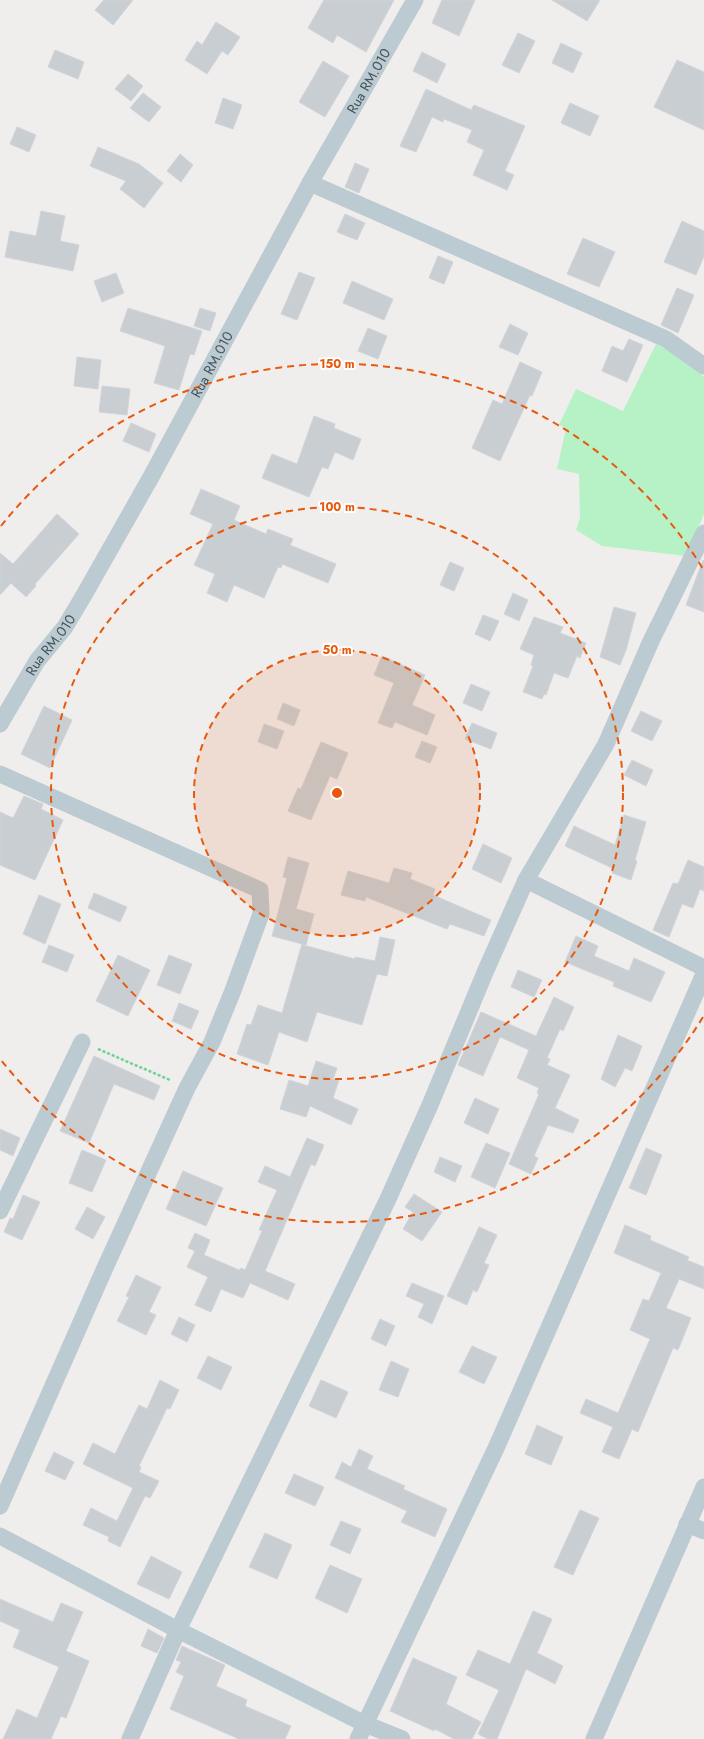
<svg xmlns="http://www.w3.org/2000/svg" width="704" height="1739" viewBox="0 0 704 1739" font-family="Jost,sans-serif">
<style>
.green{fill:#b7f2c6}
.building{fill:#c9ced3;stroke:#d1d4da}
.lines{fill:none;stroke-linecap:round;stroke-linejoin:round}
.path{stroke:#6cd394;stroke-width:2.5;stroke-dasharray:3 2;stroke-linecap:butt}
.minor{stroke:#bccad1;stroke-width:17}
.ring{fill:none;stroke:#e8590c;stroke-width:2;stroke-dasharray:7 5}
.labels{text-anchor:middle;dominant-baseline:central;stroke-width:4;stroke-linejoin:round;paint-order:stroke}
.street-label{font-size:14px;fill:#44545c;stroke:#fff}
.centre{fill:#e8590c;stroke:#fff;stroke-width:2}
.ring-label{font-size:12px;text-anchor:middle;font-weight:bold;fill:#e8590c;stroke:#fff;stroke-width:4;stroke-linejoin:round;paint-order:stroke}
</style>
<rect width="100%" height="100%" fill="#f0eded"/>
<!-- green -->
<polygon class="green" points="656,344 681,357 704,377 704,514 686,556 602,546 576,530 580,518 579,474 557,469 566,428 559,425 576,389 623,411"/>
<!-- building -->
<g class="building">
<polygon points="104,0 133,0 113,25 95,10"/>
<polygon points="324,0 394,0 366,52 337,35 333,43 308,28"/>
<polygon points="442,0 475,0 459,36 432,23"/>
<polygon points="552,0 600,0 587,21"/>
<polygon points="216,22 240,37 228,55 222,51 207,74 185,60 197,41 202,45"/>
<polygon points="518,33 535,41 519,73 502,65"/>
<polygon points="561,43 582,53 573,73 552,63"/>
<polygon points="55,50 84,62 78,79 48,67"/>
<polygon points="422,52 446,64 437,83 413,71"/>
<polygon points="677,60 704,72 704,130 654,107"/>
<polygon points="323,61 349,76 325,117 299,102"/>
<polygon points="128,74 143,86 131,101 115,89"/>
<polygon points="426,89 471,110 474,105 525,126 505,171 514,175 507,190 473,175 484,150 467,142 472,130 444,119 443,122 432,117 416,152 400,146"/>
<polygon points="143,93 161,107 149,122 130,108"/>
<polygon points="223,98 242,105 233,129 215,123"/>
<polygon points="570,103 599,116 590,136 561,123"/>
<polygon points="17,127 36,135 29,152 10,144"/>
<polygon points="98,147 139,164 163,183 144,208 120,189 126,181 90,166"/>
<polygon points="180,154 193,165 181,182 167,171"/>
<polygon points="355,163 369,169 359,193 345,187"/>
<polygon points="41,211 65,216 60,241 79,245 73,271 5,257 10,231 36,236"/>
<polygon points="345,214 365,223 357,240 337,232"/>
<polygon points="682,221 704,231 704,256 696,275 664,262"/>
<polygon points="583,238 615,252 599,287 567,274"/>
<polygon points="438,256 453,262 444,284 429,278"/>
<polygon points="299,272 315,278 297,320 281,314"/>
<polygon points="116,273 124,293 102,302 94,281"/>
<polygon points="352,281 393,299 384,320 343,303"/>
<polygon points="677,288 694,295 678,333 661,325"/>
<polygon points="128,308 202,331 194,355 190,354 179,390 154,383 165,346 120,331"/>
<polygon points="200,308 216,313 210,331 194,326"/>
<polygon points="510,324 528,333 518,355 499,347"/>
<polygon points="368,328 387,336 378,359 358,351"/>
<polygon points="629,339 643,345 627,382 602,371 612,346 623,351"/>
<polygon points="77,357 101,360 98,389 74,386"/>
<polygon points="520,362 542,372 532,396 530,395 500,461 472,448 493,400 502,404"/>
<polygon points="102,386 130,389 127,415 99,412"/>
<polygon points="314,416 335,424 334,428 361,439 353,460 335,452 328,469 322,467 309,497 262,478 272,454 297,464"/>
<polygon points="131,423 156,434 149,452 123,441"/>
<polygon points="201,489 240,506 234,520 266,534 268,529 293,539 290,545 336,564 328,583 282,564 281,568 278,567 264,598 234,585 227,602 207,593 215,574 194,565 213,524 190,514"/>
<polygon points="57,514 79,534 35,584 36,586 26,597 11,583 0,595 0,553 13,564"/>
<polygon points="703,560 704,561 704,612 686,605"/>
<polygon points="450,562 464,568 454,591 440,585"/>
<polygon points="513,593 528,600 519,621 504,614"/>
<polygon points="614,607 636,613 626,650 620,665 600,657"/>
<polygon points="483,615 499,621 490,641 475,634"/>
<polygon points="534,617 563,627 560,633 586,643 580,658 577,656 568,678 554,673 546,695 544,694 542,699 523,692 533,666 531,665 534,655 520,649"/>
<polygon points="382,656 425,675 412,705 435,715 427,735 395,722 392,728 378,723 394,683 374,675"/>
<polygon points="471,684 490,692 482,711 463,703"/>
<polygon points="283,703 300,710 294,726 277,719"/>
<polygon points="44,706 72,720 50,768 21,754"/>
<polygon points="641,711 662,721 652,741 631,731"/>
<polygon points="472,723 497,733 491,749 465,739"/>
<polygon points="264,724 284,731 277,749 258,742"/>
<polygon points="422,741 437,747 430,763 415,757"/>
<polygon points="321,742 348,753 337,779 330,776 311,820 288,811 298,788 301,789"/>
<polygon points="632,760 653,770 646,786 624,775"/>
<polygon points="24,796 43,804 41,809 63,820 35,880 0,865 0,812 13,818"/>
<polygon points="624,815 646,822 635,860 637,861 631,880 612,873 614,869 565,846 574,826 615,845"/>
<polygon points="483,844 512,858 501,883 472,869"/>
<polygon points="288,857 309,863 296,909 314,914 306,945 303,945 355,959 355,957 375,961 380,937 395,940 387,976 377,974 362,1025 317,1012 307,1042 279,1032 268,1065 237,1054 247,1024 251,1025 258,1005 282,1013 302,944 272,936 287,878 283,877"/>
<polygon points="688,860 704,867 704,891 700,889 693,908 682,904 669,937 653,930 673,883 678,884"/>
<polygon points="394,868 412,873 410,879 435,889 433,895 491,920 484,936 450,924 447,929 366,897 365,901 341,895 348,871 389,883"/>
<polygon points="94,893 127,907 120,922 88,908"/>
<polygon points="39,895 61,904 45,944 23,934"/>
<polygon points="576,936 598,946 594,956 629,971 634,958 665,972 651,1002 613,986 614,982 565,962"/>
<polygon points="49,945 74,955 67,972 42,962"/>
<polygon points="118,955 150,970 128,1016 96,1001"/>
<polygon points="169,955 192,964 180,994 157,985"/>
<polygon points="518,970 542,980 534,997 511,987"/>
<polygon points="554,997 574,1007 563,1031 560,1029 547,1058 550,1059 547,1065 570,1075 555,1108 579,1120 573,1133 548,1125 534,1156 538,1158 531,1174 509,1164 539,1094 537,1093 539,1088 517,1078 529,1050 500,1037 483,1076 458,1065 481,1012 536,1036"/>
<polygon points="179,1003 199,1011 191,1029 172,1021"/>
<polygon points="618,1035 642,1046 632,1071 625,1068 615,1087 601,1079"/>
<polygon points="94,1056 160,1086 154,1100 114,1084 89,1143 60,1131"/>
<polygon points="316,1061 337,1068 333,1079 339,1080 333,1098 358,1109 351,1125 310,1106 306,1117 280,1109 289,1080 308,1086"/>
<polygon points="475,1098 499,1109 488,1134 464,1123"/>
<polygon points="0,1129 20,1138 13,1156 0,1150"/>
<polygon points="307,1138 324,1145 315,1166 311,1164 265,1271 295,1284 288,1300 250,1283 243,1298 221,1289 211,1312 195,1305 208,1277 187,1267 195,1251 188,1248 195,1233 210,1240 204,1255 239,1270 241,1268 245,1270 262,1231 259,1230 277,1190 258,1182 265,1166 290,1177"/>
<polygon points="486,1143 510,1153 495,1188 471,1177"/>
<polygon points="646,1148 662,1155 646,1195 629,1188"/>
<polygon points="82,1150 106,1160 92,1192 69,1183"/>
<polygon points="440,1157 462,1166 455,1182 434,1172"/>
<polygon points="183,1171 223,1188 206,1226 166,1209"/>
<polygon points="414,1194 442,1212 422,1241 403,1229 413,1212 405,1207"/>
<polygon points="23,1195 40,1202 22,1240 4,1232 10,1218 13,1219"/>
<polygon points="87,1207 105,1217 93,1239 75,1229"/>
<polygon points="625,1225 651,1236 650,1240 689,1257 687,1260 704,1267 704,1289 679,1279 666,1308 691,1318 678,1350 673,1348 638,1432 632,1429 619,1459 602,1452 613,1427 580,1413 586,1399 618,1413 650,1339 630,1330 643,1299 649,1301 661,1273 614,1253"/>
<polygon points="479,1227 497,1235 484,1263 489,1265 477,1292 473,1290 467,1305 447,1296"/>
<polygon points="136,1275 161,1287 149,1312 156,1315 146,1335 117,1321 129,1297 126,1296"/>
<polygon points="412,1283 444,1296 432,1324 418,1317 424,1304 406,1296"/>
<polygon points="179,1317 195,1325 187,1342 171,1334"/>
<polygon points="380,1319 395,1326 386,1346 371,1339"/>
<polygon points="472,1346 497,1357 484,1384 459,1372"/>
<polygon points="208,1356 232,1367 221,1390 197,1378"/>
<polygon points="391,1361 409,1369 398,1397 379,1390"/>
<polygon points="160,1380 179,1390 170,1409 167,1408 139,1466 141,1467 139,1472 159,1481 150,1498 145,1496 120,1547 108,1541 109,1537 83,1525 91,1508 117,1521 133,1488 83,1464 93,1443 115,1454 139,1405 147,1409"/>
<polygon points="321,1380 348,1392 336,1418 309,1406"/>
<polygon points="537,1425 563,1437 551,1465 525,1454"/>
<polygon points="359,1449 373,1456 367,1469 405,1486 403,1489 447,1509 435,1537 401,1522 407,1511 335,1478 342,1462 351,1467"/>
<polygon points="54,1452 74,1462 65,1480 45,1471"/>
<polygon points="294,1474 324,1487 315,1506 285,1493"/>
<polygon points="580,1510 599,1518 573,1575 554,1567"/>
<polygon points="341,1521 361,1529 350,1554 330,1545"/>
<polygon points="265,1533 292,1545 277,1579 249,1567"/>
<polygon points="151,1556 182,1572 169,1599 137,1584"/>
<polygon points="330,1565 362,1579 347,1613 315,1598"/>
<polygon points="0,1599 53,1622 61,1603 83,1612 66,1651 89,1661 66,1718 61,1716 51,1739 3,1739 17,1709 37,1718 59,1667 13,1647 20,1630 0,1621"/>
<polygon points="533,1611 552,1619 537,1653 563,1666 555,1684 526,1669 497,1739 488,1739 478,1734 499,1690 466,1675 478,1650 510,1664"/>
<polygon points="148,1629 164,1638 157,1653 141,1646"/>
<polygon points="182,1646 225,1665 216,1686 247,1700 245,1706 291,1726 285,1739 239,1739 170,1709 184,1676 176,1672 181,1662 176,1660"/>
<polygon points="413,1658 457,1677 446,1704 481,1722 472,1739 454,1739 435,1729 434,1731 390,1711"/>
</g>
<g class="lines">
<!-- path -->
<polyline class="path" points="98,1049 170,1080"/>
<!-- minor -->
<g class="minor">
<polyline points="310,183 666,339 704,366"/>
<path id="s1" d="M0,724l37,-63 28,-34 19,-32 67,-118 159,-294 105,-183"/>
<polyline points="0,774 260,890 261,914 232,993 212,1042 187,1088 104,1270 0,1506"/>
<polyline points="526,880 704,968"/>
<polyline points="0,1211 82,1042"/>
<polyline points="687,1524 704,1531"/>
<polyline points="0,1536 178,1630 365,1724 402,1739"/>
<polyline points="130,1739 178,1630 388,1199 430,1105 486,970 526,880 606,744 651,641 704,533"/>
<polyline points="358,1739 497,1446 704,974"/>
<polyline points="594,1739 704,1487"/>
</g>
</g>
<!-- distance rings -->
<circle cx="337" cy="793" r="143" fill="#e8590c" fill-opacity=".12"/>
<g class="ring">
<circle cx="337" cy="793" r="143"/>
<circle cx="337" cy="793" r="286"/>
<path d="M703 1017A429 429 0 0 1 1 1060M1 526A429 429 0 0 1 703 569"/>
</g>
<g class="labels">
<!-- street labels -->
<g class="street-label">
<text stroke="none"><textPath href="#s1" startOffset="742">Rua RM.010</textPath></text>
<text stroke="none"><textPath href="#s1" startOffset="418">Rua RM.010</textPath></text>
<text stroke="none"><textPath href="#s1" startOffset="94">Rua RM.010</textPath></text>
</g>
</g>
<circle cx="337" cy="793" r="6" class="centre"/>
<g class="ring-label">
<text x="337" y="368">150 m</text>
<text x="337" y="511">100 m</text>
<text x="337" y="654">50 m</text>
</g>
</svg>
